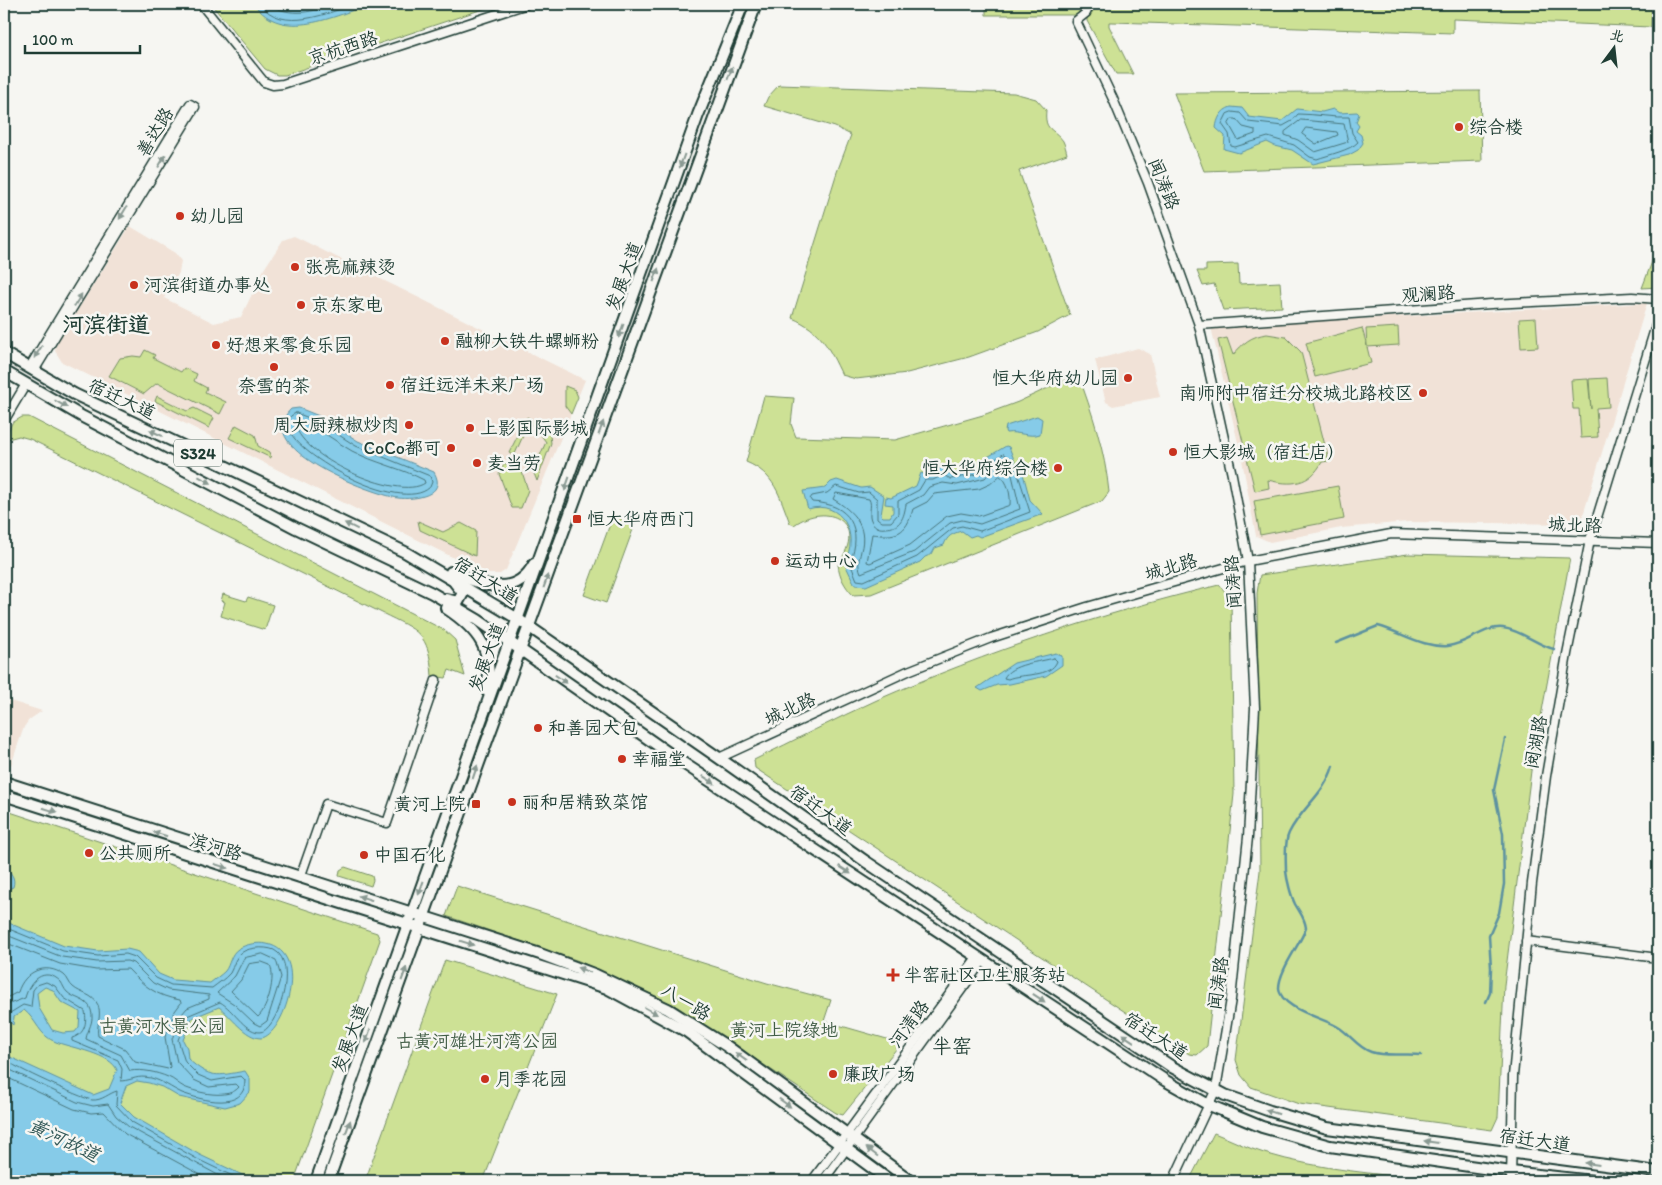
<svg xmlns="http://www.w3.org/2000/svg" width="1662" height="1185" viewBox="0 0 1662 1185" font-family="Itim,'LXGW WenKai TC',sans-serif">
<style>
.built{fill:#f1e2d7}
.green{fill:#cde195;stroke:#768f64}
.water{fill:#86cbe8;stroke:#5d92a0;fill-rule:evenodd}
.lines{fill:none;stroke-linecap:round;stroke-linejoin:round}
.shore{stroke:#48767c;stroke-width:1}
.stream{stroke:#5d92a0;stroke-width:2.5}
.minor-casing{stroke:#1f3d34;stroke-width:11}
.major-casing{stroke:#1f3d34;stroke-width:14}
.minor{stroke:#f6f6f2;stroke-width:8}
.major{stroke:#f6f6f2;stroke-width:10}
.oneway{fill:#8a9a93}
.poi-dot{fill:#c8321e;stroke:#f6f6f2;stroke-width:2}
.labels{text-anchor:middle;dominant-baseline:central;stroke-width:5;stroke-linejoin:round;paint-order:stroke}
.shield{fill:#f6f6f2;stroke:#60746d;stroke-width:1}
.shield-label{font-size:16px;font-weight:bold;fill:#1f3d34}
.street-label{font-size:18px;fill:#1f3d34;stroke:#f6f6f2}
.poi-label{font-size:18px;fill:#1f3d34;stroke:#f6f6f2;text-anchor:start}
.park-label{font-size:18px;fill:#425e47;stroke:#f6f6f2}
.water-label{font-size:19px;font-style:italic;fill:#345958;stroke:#f6f6f2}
.quarter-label{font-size:20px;fill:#1f3d34;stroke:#f6f6f2}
.district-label{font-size:22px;font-weight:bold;fill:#1f3d34;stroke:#f6f6f2}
</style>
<rect width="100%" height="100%" fill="#f6f6f2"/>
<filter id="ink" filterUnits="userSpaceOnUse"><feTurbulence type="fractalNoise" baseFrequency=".02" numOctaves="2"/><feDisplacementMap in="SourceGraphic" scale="10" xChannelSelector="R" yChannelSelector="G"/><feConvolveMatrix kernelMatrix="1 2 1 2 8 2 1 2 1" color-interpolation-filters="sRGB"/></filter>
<g filter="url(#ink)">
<!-- built -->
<g class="built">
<polygon points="130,226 175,253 181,261 179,273 164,298 214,323 241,317 264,269 283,240 294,236 585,380 506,570 500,574 486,574 62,362 55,351 56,345"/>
<polygon points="1647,303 1581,522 1577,524 1408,522 1341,528 1270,542 1256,536 1242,460 1211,327"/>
<polygon points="1138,348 1150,354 1160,397 1113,406 1106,402 1095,360"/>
<polygon points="4,699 42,711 29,720 24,727 11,765 4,762"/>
</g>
<!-- green -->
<g class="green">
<polygon points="211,4 498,4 285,75 277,75 265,69"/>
<polygon points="986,4 1084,4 1077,15 986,15"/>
<polygon points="1093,4 1658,4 1658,10 1652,10 1651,27 1453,19 1453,33 1113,22 1109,22 1109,26 1133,74 1116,74 1087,21 1087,16"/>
<path d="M779,85l235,8 22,6 10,11c-2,22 7,17 17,31 2,4 3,9 4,13l-48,17 51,144 -32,17 -69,25 -62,16 -51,6 -14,-4c-13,-27 -21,-45 -50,-57l45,-146 14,-37 -16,-8 -71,-21 4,-9z"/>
<polygon points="1480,91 1482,161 1204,171 1174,93"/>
<polygon points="1658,246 1658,287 1642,288"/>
<polygon points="1238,264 1239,284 1280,282 1282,307 1223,310 1214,284 1203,286 1197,271 1206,271 1206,265"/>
<polygon points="1536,318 1538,347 1521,348 1519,319"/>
<polygon points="1398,327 1399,345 1367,347 1371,363 1315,377 1306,343 1362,328 1367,346 1366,329"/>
<path d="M1267,334l19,3 15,15 28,109 -7,1c-12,23 -31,24 -54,18l1,8 -14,3 -37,-151 9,-2 6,17c10,-12 18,-19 34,-21z"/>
<polygon points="145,350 155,355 153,358 181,372 184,368 197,374 194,381 207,388 205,392 226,402 220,414 157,383 144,394 109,376 120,358 133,356 141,357"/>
<path d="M1078,374c14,38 27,77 31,118l-7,9 -231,93 -18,1c-8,-8 -14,-19 -15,-31 31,-42 -11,-63 -44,-39l-4,-2c-11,-28 -15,-49 -44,-61l18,-66 30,2 -3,26 5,13 99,3 88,-25 35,-13z"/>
<polygon points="1607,378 1609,407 1596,408 1598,437 1581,438 1579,409 1573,409 1571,380 1588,379 1591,409 1589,379"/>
<polygon points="565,386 575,390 578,397 571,414 565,406"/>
<polygon points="157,396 187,411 194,408 214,418 209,428 155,401"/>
<path d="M22,417h7l415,213 11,10 10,36 -16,-6 -3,8 -14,-2c-3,-44 -14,-45 -50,-63l-352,-174 -11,-3 -15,4 8,-17z"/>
<polygon points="527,417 534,421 531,426 527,427 514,456 509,453"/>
<polygon points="541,424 549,429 551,443 537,481 533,471 546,442 538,431"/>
<polygon points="236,425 255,435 258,446 269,452 271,458 229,438"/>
<polygon points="504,463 522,472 528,490 521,508 512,508 499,474"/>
<polygon points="1338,486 1344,519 1260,535 1254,501"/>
<polygon points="613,516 635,524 606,603 584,595"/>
<polygon points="418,521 443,532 461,523 476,531 475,556 420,530"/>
<polygon points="1408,554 1570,558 1531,771 1504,985 1498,1117 1492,1130 1299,1104 1251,1087 1241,1075 1236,1060 1260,871 1257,593 1260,575"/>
<path d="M1219,585l12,13 3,196 -27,252 -10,9 -8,-1 -434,-286 -1,-8c41,-20 81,-41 123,-60 110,-48 225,-87 342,-115z"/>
<polygon points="223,594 246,601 248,597 273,605 265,630 221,616 225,602 221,601"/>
<polygon points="4,810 377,933 380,940 294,1181 4,1181"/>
<polygon points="345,867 372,876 373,880 371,886 339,876 340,870"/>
<polygon points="457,886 767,983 831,1000 824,1021 901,1043 843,1115 836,1113 674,1005 579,961 446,916"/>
<polygon points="445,960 557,994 483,1181 365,1181"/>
<path d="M1214,1133c16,6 33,15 50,20 56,17 116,21 174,28h-249z"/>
</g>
<!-- water -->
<g class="water">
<path d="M254,4h116c-35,12 -88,39 -116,0z"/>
<path d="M1231,107l11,1 7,9 33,4 15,-12 25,3 11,-3 6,4 18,-1 2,2 -3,8 3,4 -3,5 5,4 2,8 -5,7 -9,5 -36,9 -21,-14 -17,-4 -8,-4 -28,11 -15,-4 1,-13 -9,-8c1,-9 5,-18 15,-21z"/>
<path d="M299,408l20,8 39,25 76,31c14,24 -20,28 -36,26 -26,-4 -148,-49 -107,-89z"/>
<path d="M1037,416l5,3 -2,15c-11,4 -22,-3 -34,-1l-1,-2 1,-5z"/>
<path d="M1006,446l3,1 6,15 6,4 9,34 13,14 -63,23 -4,-2 -6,2 -8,-6c-9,2 -15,5 -18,14l-9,3 -3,6 -7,3 -5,5 -54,24 -11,-1 -11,-23c17,-27 -3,-63 -36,-53l-5,-18 22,-3 6,-6 6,-2 24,8 9,-1 14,9 -3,19 2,2h7l3,-5v-7l-8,-1 1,-7 5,1 25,-12 5,-13c11,4 15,1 21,-8l8,9c5,0 27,-4 31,-6l5,-10z"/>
<polygon points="1056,653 1062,656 1062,665 1046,676 1010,684 997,685 982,691 977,688 1014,663"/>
<path d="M4,867c7,5 12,11 9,20l-9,4z"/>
<path d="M4,921l60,25 34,5 29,-2 12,3 20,22 14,6 37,3c5,-4 11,-8 15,-12 5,-6 5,-17 13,-22 8,-5 20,-7 29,-5 45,9 16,92 -6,94 -16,0 -31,-23 -42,-31l-27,11 -9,22 4,8 1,11c22,20 29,17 57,12l5,8v13l-10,11 -15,4 -46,-10 -17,-10 -13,-4 -12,-2 -11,5 -6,17 14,14 66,38 55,26h-251v-145l4,20 85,39 16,-6 8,-19c-6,-16 -45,-22 -61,-28 -17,-6 -19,-22 -32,-32l-10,7 -1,8 -9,-8zM45,987l8,3 8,12 19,10 -1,15 -4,5 -12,1 -11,-3 -13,-22 -2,-15z"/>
</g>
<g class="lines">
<!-- shore -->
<g class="shore">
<path d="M260,4c22,30 68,9 95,0"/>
<path d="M268,4c23,14 45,8 68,0"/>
<path d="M1232,112l8,1 8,9 35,4 9,-5 6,-7c18,0 34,4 51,3l3,16 6,9c-7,8 -30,13 -41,17l-7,-2 -16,-12 -26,-8 -33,10 -4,-1 -2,-12 -7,-10 5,-10z"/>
<polygon points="1232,119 1236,119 1243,127 1255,130 1255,134 1238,140 1229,124"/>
<polygon points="1301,120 1344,124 1348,142 1315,152 1298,140 1285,135 1285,132"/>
<polygon points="1306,128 1337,132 1338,135 1316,144 1302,134"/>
<path d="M296,413l21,8 39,25 74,30 2,6 -2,5c-32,33 -180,-56 -134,-74z"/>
<path d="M298,420c20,7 35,20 54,31 23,12 49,17 72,29l1,3c-27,19 -129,-28 -130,-61z"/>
<path d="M1004,454l13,17 13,41 -50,19 -18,-5 -9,2 -36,29 -53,24 -7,-1 -7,-17c13,-34 1,-59 -38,-61l-2,-3 2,-3 15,-3 9,-7 23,7 10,-1 8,7v19l5,4h9l7,-8v-13l21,-11 6,-10h8l10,-5 8,4 32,-6 8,-11z"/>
<path d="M1001,464l11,11 8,34 -40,15 -18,-4 -12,3 -36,29 -53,21c-4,-10 -2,-12 0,-22 7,-25 -8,-40 -28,-52l3,-6 33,6c4,7 -2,15 3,23 3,5 8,7 13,6 16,0 19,-11 21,-24l17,-9 6,-8 14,-4 14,2 28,-7 11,-12z"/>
<path d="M1000,476c8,4 11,20 10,29l-31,11 -18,-3 -14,3 -37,29 -40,18 -3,-1 5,-28c24,3 34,1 41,-25l14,-7 7,-8 45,-5 11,-5z"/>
<path d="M1054,658l3,3c-6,17 -35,12 -49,18l-4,-1c6,-14 36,-16 50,-20z"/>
<path d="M4,927l59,24 35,5 28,-2 9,3 21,21 15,7 41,3c5,-4 13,-9 18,-15 3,-5 4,-12 8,-17 6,-9 27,-10 36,-6 26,13 2,84 -15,82 -15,-1 -26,-23 -39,-30l-33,14 -9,24 7,22 13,13 14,6 29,-5 4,4c1,32 -44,20 -63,13 -11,-5 -19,-12 -31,-15 -15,-3 -17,2 -30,3l1,-12 -4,-9 -46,-19v-3c13,-4 15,-15 13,-27l-21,-13 -9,-12 -9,-4 -9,3 -4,5 -2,17 -8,-2 -13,8 -6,-1"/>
<path d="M4,934l58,23 35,5 30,-1 6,2 20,20 15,7 41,5v4l-22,9 -5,6 -10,25 5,23 17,18 15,7 27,-3 3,3c-10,13 -41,6 -55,0 -6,-3 -10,-8 -16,-10 -12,-5 -26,-8 -38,-6l-9,-16 -35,-16c1,-9 9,-17 5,-29 -3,-11 -17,-11 -24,-18 -3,-3 -4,-7 -6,-10 -17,-17 -32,0 -36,16l-21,8"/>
<path d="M4,942l56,22 36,6 32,-1c16,17 28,27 52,31l1,3 -6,8 -10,26 5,30 -2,2 -33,-7 -10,-13 -27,-13c-2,-10 4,-20 0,-31 -5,-11 -17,-11 -25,-18 -4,-3 -5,-9 -9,-12 -19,-14 -40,-3 -46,17l-14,7"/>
<polygon points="263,954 276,960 281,977 267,1021 260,1026 254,1023 234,1004 217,993 235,976 244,958"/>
<path d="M262,962l8,3c6,12 -2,43 -12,52l-27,-26 10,-11 8,-16z"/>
<path d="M4,1059c9,8 77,39 88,41 10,1 17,-7 25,-9l-1,14 16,17 65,37 46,22"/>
<polyline points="4,1067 77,1102 93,1106 108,1104 116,1116 129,1127 229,1181"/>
<polyline points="4,1076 74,1109 91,1113 104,1112 125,1134 212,1181"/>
</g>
<!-- stream -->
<g class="stream">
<path d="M1336,643l42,-17c23,6 45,22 70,20 20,-2 36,-20 55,-18 18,2 34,17 51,21"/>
<path d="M1333,766c-8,28 -32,42 -44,67 -5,10 -3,27 -3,38 1,9 5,25 9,33 5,9 10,14 11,24 -6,17 -27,42 -27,60 1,21 45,30 59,39 12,7 19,20 33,25 15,5 34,1 50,3"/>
<polyline points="1486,1002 1490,993 1491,968 1489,936 1499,913 1504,884 1503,834 1494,790 1505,739"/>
</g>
<defs>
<g id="minor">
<polyline points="201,4 264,82 273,85 283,84 527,4"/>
<polyline points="1090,4 1086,13 1076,21 1113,99 1148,183 1199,325 1232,475 1248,561 1255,708 1248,837 1231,999 1216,1089 1173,1181"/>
<polyline points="1199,325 1491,304 1632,297 1658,299"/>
<polyline points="29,368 190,104 195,107 34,371"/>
<polyline points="4,421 26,384"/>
<polyline points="719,758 908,671 991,638 1087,607 1248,561 1391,534 1658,543"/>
<polyline points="300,878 326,804 387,823 436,680"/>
<polyline points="1526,941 1658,958"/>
<polyline points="812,1181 977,957"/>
<polyline points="823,1181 983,960"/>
<polyline points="1511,1181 1513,1076 1532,883 1546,776 1567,654 1590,540 1658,319"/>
</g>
<g id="major">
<polyline points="4,353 74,394 405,552 518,619 719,758 865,861 1172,1067 1225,1095 1270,1111 1327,1128 1658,1172"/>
<polyline points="4,371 83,417 296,528 432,593 478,620 680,761 1166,1081 1209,1105 1262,1127 1330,1146 1511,1172 1593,1181"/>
<path d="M451,572c29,12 64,28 83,-8"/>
<polyline points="446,599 458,602 463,593 455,583"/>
<path d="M446,608c33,22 48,42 41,83"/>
<polyline points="4,782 540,954 596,975 668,1009 728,1047 911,1181"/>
<polyline points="4,795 607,988 686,1031 890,1181"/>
<polyline points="316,1181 698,115 743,4"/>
<polyline points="328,1181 484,749 756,4"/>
</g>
</defs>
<!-- minor casing -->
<use href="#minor" class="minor-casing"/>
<!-- major casing -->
<use href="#major" class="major-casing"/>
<!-- minor -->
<use href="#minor" class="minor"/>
<!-- major -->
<use href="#major" class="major"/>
</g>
<!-- one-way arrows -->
<defs><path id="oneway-solid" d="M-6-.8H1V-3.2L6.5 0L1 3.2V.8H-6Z" transform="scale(1.25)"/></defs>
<g class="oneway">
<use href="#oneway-solid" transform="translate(730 73) rotate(-69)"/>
<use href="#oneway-solid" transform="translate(162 161) rotate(-59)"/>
<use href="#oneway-solid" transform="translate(682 161) rotate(110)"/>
<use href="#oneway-solid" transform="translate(123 213) rotate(121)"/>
<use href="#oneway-solid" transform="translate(656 275) rotate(-70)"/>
<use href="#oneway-solid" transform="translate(78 300) rotate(-58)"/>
<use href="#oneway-solid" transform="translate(621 331) rotate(110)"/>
<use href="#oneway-solid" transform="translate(38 352) rotate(122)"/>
<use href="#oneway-solid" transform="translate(61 404) rotate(30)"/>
<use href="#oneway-solid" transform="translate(601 428) rotate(-70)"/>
<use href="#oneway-solid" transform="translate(156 433) rotate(-155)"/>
<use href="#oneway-solid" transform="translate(205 480) rotate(28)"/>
<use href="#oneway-solid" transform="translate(567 484) rotate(109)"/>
<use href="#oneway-solid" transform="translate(351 526) rotate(-154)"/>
<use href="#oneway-solid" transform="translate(546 581) rotate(-70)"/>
<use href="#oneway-solid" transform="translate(561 679) rotate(35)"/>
<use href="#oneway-solid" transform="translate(475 772) rotate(-71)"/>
<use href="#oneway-solid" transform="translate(709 780) rotate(33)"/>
<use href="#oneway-solid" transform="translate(50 810) rotate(18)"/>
<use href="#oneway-solid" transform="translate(160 834) rotate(-162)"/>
<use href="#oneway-solid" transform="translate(221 866) rotate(17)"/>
<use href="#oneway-solid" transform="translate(845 870) rotate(33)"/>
<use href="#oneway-solid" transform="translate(421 888) rotate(110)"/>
<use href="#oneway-solid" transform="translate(365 898) rotate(-163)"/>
<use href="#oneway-solid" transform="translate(467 943) rotate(17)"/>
<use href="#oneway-solid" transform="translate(584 970) rotate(-160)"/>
<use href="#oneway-solid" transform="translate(404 974) rotate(-70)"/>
<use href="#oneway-solid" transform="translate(1039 998) rotate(34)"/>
<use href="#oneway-solid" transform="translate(651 1011) rotate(29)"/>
<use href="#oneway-solid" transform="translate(368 1036) rotate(110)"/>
<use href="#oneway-solid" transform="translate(1128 1038) rotate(-146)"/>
<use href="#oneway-solid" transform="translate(741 1057) rotate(-144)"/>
<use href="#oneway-solid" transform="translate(785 1103) rotate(36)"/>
<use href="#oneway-solid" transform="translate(1272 1112) rotate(-163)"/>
<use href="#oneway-solid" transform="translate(348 1127) rotate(-70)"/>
<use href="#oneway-solid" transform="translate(1431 1142) rotate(-172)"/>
<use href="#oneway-solid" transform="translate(872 1152) rotate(-143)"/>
<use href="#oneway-solid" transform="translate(1592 1164) rotate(-172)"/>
</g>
</g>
<!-- markers -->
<g class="poi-dot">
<circle cx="1459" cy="127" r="5"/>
<circle cx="180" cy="216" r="5"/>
<circle cx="295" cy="267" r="5"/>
<circle cx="134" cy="285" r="5"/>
<circle cx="301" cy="305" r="5"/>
<circle cx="445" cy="341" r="5"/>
<circle cx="216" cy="345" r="5"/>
<circle cx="274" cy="367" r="5"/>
<circle cx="1128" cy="378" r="5"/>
<circle cx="390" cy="385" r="5"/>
<circle cx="1423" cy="393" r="5"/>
<circle cx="409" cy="425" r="5"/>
<circle cx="470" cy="428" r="5"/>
<circle cx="451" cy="448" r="5"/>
<circle cx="1173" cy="452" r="5"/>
<circle cx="477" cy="463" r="5"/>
<circle cx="1058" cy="468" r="5"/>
<rect x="572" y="514" width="10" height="10" rx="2.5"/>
<circle cx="775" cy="561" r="5"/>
<circle cx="538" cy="728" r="5"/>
<circle cx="622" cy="759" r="5"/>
<circle cx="512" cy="802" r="5"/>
<rect x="471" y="799" width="10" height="10" rx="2.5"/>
<circle cx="89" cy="853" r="5"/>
<circle cx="364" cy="855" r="5"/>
<path d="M890.5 967.5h5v5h5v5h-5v5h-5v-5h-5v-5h5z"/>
<circle cx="833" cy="1074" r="5"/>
<circle cx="485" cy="1079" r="5"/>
</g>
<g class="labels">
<!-- shield labels -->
<rect class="shield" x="174" y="439.5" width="48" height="27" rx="4"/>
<g class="shield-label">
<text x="198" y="453">S324</text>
</g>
<!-- street labels -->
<g class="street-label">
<text transform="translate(343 48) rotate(-18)">京杭西路</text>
<text transform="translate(155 132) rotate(-59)">善达路</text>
<text transform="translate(1164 184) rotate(68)">闻涛路</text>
<text transform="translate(624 276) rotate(-70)">发展大道</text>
<text transform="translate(1428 294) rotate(-4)">观澜路</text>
<text transform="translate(122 399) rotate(25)">宿迁大道</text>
<text transform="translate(1575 525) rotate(2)">城北路</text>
<text transform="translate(1171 567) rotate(-16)">城北路</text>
<text transform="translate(486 580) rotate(32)">宿迁大道</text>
<text transform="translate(1233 582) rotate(-94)">闻涛路</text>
<text transform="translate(487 657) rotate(-70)">发展大道</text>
<text transform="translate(790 709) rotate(-25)">城北路</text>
<text transform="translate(1536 742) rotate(-80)">阅湖路</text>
<text transform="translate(821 810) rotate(36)">宿迁大道</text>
<text transform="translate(216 847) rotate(17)">滨河路</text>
<text transform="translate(1218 983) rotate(-82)">闻涛路</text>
<text transform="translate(686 1002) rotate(31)">八一路</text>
<text transform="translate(909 1024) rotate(-54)">河清路</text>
<text transform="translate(1156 1036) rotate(33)">宿迁大道</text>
<text transform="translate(350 1038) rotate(-70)">发展大道</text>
<text transform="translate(1535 1140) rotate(8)">宿迁大道</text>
</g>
<!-- poi labels -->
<g class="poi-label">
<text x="1469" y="127">综合楼</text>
<text x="190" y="216">幼儿园</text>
<text x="305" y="267">张亮麻辣烫</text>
<text x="144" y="285">河滨街道办事处</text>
<text x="311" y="305">京东家电</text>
<text x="455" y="341">融柳大铁牛螺蛳粉</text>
<text x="226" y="345">好想来零食乐园</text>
<text x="1118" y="378" text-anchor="end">恒大华府幼儿园</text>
<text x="400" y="385">宿迁远洋未来广场</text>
<text x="274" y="386" text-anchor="middle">奈雪的茶</text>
<text x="1413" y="393" text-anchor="end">南师附中宿迁分校城北路校区</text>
<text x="399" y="425" text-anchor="end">周大厨辣椒炒肉</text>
<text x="480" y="428">上影国际影城</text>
<text x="441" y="448" text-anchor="end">CoCo都可</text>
<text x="1183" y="452">恒大影城（宿迁店）</text>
<text x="487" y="463">麦当劳</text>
<text x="1048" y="468" text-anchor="end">恒大华府综合楼</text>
<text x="587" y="519">恒大华府西门</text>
<text x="785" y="561">运动中心</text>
<text x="548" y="728">和善园大包</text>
<text x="632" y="759">幸福堂</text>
<text x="522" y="802">丽和居精致菜馆</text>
<text x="466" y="804" text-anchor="end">黄河上院</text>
<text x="99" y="853">公共厕所</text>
<text x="374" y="855">中国石化</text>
<text x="904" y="975">半窑社区卫生服务站</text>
<text x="843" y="1074">廉政广场</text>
<text x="495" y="1079">月季花园</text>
</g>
<!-- park labels -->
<g class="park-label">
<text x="162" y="1026">古黄河水景公园</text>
<text x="784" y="1030">黄河上院绿地</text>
<text x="477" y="1041">古黄河雄壮河湾公园</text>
</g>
<!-- water labels -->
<g class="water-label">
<text transform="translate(64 1140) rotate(25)">黄河故道</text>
</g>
<!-- quarter labels -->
<g class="quarter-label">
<text x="952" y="1046">半窑</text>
</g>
<!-- district labels -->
<g class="district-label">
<text x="106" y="324">河滨街道</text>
</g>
</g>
<!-- margin -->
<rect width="1662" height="1185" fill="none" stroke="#f6f6f2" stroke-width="20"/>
<rect x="10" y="10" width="1642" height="1165" fill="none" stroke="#1f3d34" stroke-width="2" filter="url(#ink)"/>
<!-- north arrow -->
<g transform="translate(1614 48) rotate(15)" stroke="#f6f6f2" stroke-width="4" paint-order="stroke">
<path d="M0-4L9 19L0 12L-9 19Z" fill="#1f3d34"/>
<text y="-8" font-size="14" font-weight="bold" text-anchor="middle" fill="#1f3d34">北</text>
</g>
<!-- scale -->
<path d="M25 45v8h115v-8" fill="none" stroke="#1f3d34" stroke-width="2.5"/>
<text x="32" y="45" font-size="15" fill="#1f3d34" stroke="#f6f6f2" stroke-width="4" paint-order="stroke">100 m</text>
</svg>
